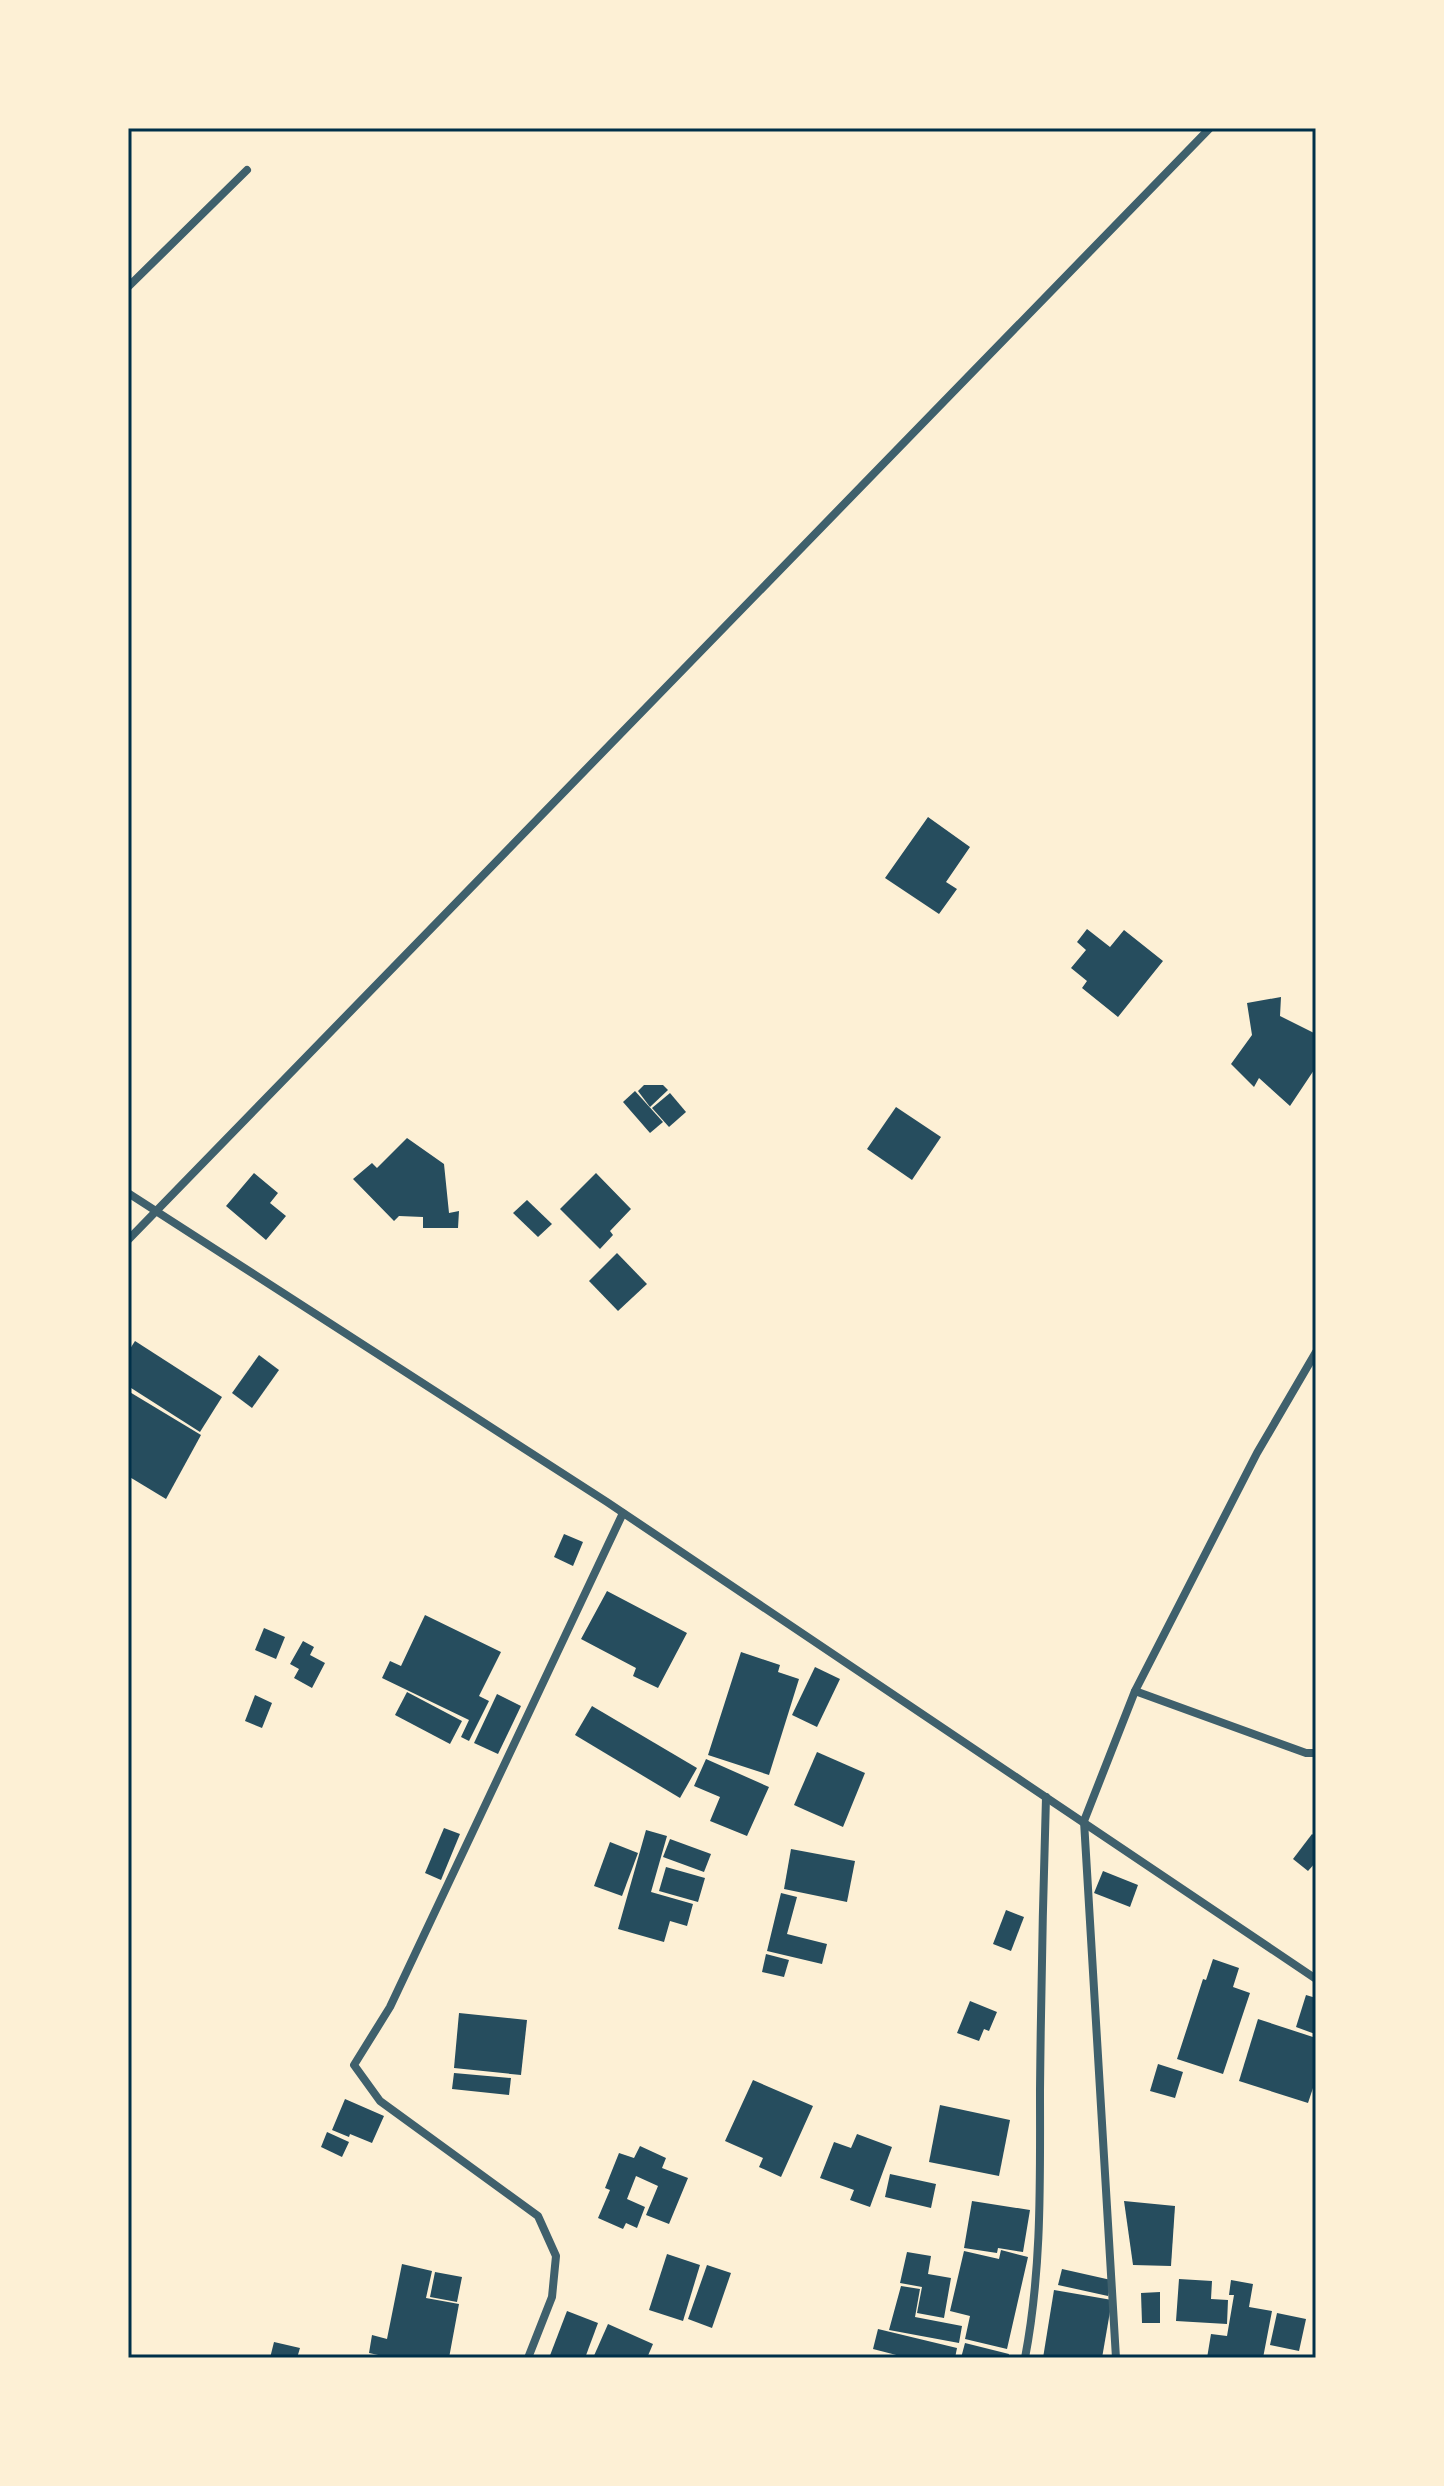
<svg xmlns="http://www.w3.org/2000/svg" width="1444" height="2486" viewBox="0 0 1444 2486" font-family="'Crimson Pro',serif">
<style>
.building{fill:#264d5e}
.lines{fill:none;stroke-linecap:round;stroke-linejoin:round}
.minor{stroke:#3f606c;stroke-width:8}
.neatline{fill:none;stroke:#003049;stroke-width:3}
</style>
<rect width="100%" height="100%" fill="#fdf0d5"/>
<!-- building -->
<g class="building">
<polygon points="928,817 970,847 946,882 957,889 939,914 885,878"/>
<polygon points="1087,929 1110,947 1124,930 1163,961 1118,1017 1082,988 1087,981 1071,968 1086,950 1077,942"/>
<polygon points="1281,997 1280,1016 1316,1034 1316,1067 1290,1106 1259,1078 1254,1087 1231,1064 1252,1035 1247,1003"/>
<polygon points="644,1085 663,1085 668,1090 650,1107 638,1091"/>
<polygon points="635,1091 663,1122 650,1133 623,1102"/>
<polygon points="670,1093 686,1112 669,1127 652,1108"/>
<polygon points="896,1107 941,1137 912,1180 867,1149"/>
<polygon points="407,1138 444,1164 449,1213 459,1211 458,1228 423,1228 423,1217 399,1216 394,1221 353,1179 372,1163 377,1168"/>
<polygon points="254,1173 278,1193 270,1203 286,1216 266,1240 226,1206"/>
<polygon points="596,1173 631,1209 610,1231 613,1235 600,1249 560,1209"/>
<polygon points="527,1200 552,1224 538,1237 513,1213"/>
<polygon points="617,1253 647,1284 618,1311 589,1281"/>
<polygon points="135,1341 222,1397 200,1432 128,1386 128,1352"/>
<polygon points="259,1355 279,1370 252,1408 232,1393"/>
<polygon points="128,1391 201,1435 166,1499 128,1476"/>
<polygon points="564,1534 583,1542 573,1566 554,1557"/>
<polygon points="607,1591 687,1633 658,1688 633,1676 636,1668 581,1639"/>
<polygon points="425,1615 501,1652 479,1696 489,1701 469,1741 461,1737 469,1720 382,1678 390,1661 401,1666"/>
<polygon points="264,1628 285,1637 276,1659 255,1650"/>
<polygon points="303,1641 314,1647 310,1655 325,1663 312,1688 294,1678 299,1669 290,1664"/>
<polygon points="741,1652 780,1665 778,1672 799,1679 769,1775 708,1755"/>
<polygon points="815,1667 840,1679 817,1727 792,1715"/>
<polygon points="407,1692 462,1721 450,1744 395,1715"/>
<polygon points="497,1694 521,1706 498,1754 474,1743"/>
<polygon points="255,1695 272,1703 262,1728 245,1721"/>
<polygon points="592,1706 697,1768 680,1798 575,1735"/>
<polygon points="817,1752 865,1773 843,1827 794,1805"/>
<polygon points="706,1759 769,1787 747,1836 710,1821 720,1797 694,1786"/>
<polygon points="444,1828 460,1834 441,1880 425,1873"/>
<polygon points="646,1830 667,1836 651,1892 693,1904 687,1926 670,1921 664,1942 618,1929"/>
<polygon points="1312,1834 1316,1837 1316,1862 1308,1871 1293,1859"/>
<polygon points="670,1839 711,1854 704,1872 663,1857"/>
<polygon points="610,1842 638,1853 622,1896 594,1886"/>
<polygon points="791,1849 855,1861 847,1902 784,1889"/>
<polygon points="666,1867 705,1878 698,1902 659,1891"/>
<polygon points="1103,1871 1138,1885 1130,1907 1094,1893"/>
<polygon points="781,1893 797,1897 787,1934 827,1944 822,1964 767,1951"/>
<polygon points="1006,1910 1024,1917 1011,1951 993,1944"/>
<polygon points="766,1954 789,1960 784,1977 762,1972"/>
<polygon points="1213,1959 1239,1968 1233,1987 1250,1993 1223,2074 1177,2059 1203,1979 1206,1980"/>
<polygon points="1306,1995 1316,1998 1315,2034 1296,2027"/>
<polygon points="970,2001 997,2012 989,2031 984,2029 979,2041 957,2033"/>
<polygon points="459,2013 527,2020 521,2075 454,2068"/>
<polygon points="1258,2019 1316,2038 1316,2079 1308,2103 1239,2081"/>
<polygon points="1158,2064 1183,2072 1175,2098 1150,2091"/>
<polygon points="454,2073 511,2078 509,2095 452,2089"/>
<polygon points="753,2080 813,2106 781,2177 759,2167 763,2158 725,2141"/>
<polygon points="345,2099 384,2116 372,2143 350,2134 349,2137 332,2130"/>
<polygon points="940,2105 1010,2120 999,2176 929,2162"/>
<polygon points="327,2132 349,2142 342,2157 321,2147"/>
<polygon points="857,2134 892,2147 870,2207 850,2200 854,2190 820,2178 834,2142 851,2148"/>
<polygon points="640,2146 666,2158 662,2168 688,2178 669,2224 646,2215 658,2186 636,2176 627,2199 645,2207 637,2228 626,2223 623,2229 598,2218 610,2190 605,2188 619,2153 634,2158"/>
<polygon points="890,2174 936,2184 931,2208 885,2197"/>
<polygon points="972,2201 1030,2210 1023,2252 998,2248 997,2253 964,2248"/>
<polygon points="1124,2201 1175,2206 1171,2266 1133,2265"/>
<polygon points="1001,2250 1028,2257 1007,2349 965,2339 970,2316 950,2311 964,2251 999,2259"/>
<polygon points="907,2252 931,2256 928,2274 951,2278 944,2318 917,2313 922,2287 900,2283"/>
<polygon points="667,2254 700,2265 683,2321 649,2310"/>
<polygon points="402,2264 432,2271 426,2298 459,2304 449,2358 392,2358 369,2353 372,2335 387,2339"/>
<polygon points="707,2265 731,2273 712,2328 688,2319"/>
<polygon points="1062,2269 1111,2280 1108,2296 1058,2285"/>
<polygon points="435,2272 462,2277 457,2302 430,2297"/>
<polygon points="1179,2279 1212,2281 1211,2299 1228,2300 1227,2324 1176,2321"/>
<polygon points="1231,2280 1253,2284 1249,2307 1272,2311 1263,2358 1207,2358 1211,2334 1227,2336 1234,2295 1229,2295"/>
<polygon points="901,2286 920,2289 915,2317 962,2326 959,2343 889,2330"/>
<polygon points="1054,2290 1112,2300 1102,2358 1043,2358"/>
<polygon points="1160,2292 1160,2323 1142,2323 1141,2293"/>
<polygon points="567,2311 598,2323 585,2358 549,2358"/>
<polygon points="1277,2313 1306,2319 1299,2351 1270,2345"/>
<polygon points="608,2324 653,2344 647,2358 593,2358"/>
<polygon points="878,2329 957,2348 955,2358 908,2358 873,2349"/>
<polygon points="274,2342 300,2348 297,2358 270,2358"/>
<polygon points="965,2343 1009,2354 1008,2358 961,2358"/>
</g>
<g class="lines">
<!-- minor -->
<g class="minor">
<polyline points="128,287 247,170"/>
<polyline points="128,1193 607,1502 1316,1979"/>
<polyline points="128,1240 1210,128"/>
<polyline points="1135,1691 1306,1753 1316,1753"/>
<polyline points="528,2358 552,2297 556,2256 538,2216 380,2101 354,2065 390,2007 623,1513"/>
<path d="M1025,2358c17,-89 15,-177 15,-268 1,-97 3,-195 6,-293"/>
<polyline points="1116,2358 1084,1821 1135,1691 1257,1453 1316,1352"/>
</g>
</g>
<!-- border -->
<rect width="1444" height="2486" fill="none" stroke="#fdf0d5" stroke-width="260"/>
<rect x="130" y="130" width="1184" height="2226" class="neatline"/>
</svg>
